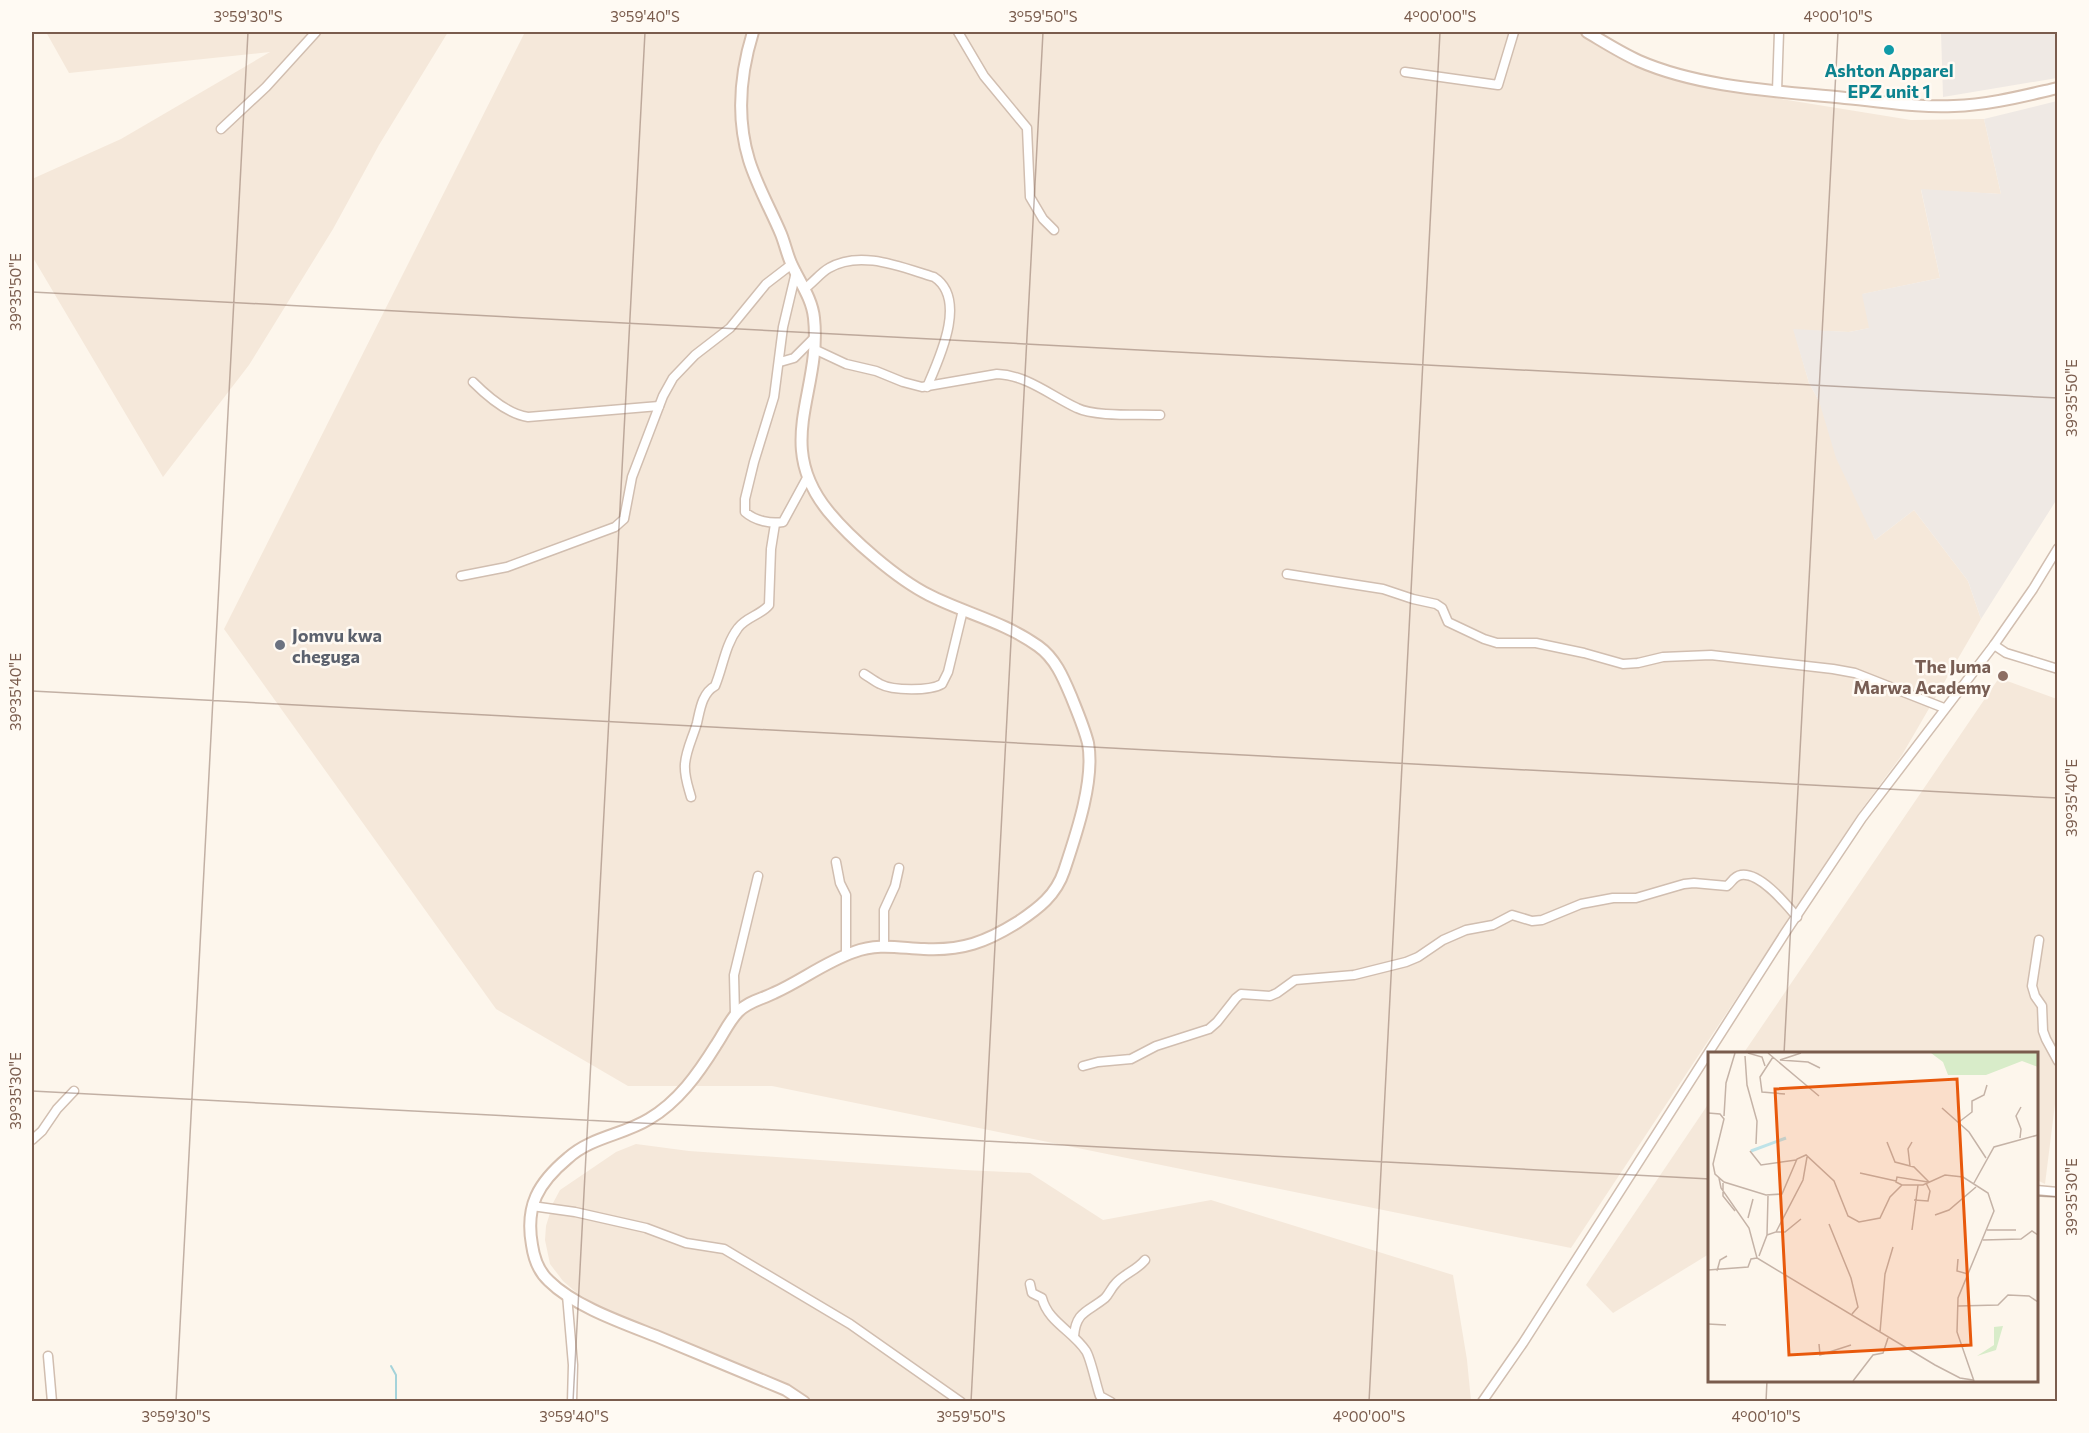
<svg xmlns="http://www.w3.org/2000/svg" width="2089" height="1433" viewBox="0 0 2089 1433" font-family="Commissioner,sans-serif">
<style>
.residential{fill:#f5e8da}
.industrial{fill:#efe9e4}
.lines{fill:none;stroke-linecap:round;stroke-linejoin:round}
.stream{stroke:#a5d3da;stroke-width:2}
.street-casing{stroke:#d1beb0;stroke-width:11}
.secondary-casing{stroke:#d6c0b0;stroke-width:14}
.street{stroke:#fff;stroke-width:8}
.secondary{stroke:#fff;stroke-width:10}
.ticks{fill:none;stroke:#7a5c4d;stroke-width:1.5;stroke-opacity:0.45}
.culture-dot{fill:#0f9aa8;stroke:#fffaf3;stroke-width:2}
.worship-dot{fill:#6b7280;stroke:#fffaf3;stroke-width:2}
.education-dot{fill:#8d6e63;stroke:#fffaf3;stroke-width:2}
.labels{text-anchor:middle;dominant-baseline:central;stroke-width:5;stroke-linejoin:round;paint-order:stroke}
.culture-label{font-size:18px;font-weight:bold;fill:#0d838f;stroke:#fffaf3}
.worship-label{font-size:18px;font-weight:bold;fill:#5b616d;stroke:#fffaf3;text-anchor:start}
.education-label{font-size:18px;font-weight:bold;fill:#785e54;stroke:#fffaf3;text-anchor:end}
.inset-river{fill:none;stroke:#bfe3e8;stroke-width:3}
.inset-road{fill:none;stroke:#c5b3a7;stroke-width:1.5}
.view{fill:#e8590c;fill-opacity:0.15;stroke:#e8590c;stroke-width:3}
.inset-edge{fill:none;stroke:#7a5c4d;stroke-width:3}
.neatline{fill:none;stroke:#7a5c4d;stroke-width:2}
.ticks-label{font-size:15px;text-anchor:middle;fill:#7a5c4d}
</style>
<rect width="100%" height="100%" fill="#fdf6ec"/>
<!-- residential -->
<g class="residential">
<polygon points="46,32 448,32 379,145 333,229 249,365 163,477 32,256 32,179 121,139 270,52 69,73"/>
<polygon points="525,32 1580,32 1645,67 1694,85 1911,120 1984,119 2001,194 1921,190 1940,278 1863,294 1870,328 1849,332 1794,330 1809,383 1819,401 1875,540 1914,510 1968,581 1981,619 1902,755 1861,810 1571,1248 772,1086 628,1086 496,1009 224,629"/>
<polygon points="1999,678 2057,699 2058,1080 2045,1184 2037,1180 2036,1054 1743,1054"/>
<polygon points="1709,1103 1709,1254 1613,1313 1586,1285"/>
<polygon points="636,1144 689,1151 964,1170 1030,1173 1103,1220 1211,1200 1453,1275 1467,1360 1471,1401 809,1401 703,1350 604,1309 577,1293 563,1281 550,1264 545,1240 546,1226 553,1203 560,1190 616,1152"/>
</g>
<!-- industrial -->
<g class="industrial">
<polygon points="1941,32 2057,32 2057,78 1943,97"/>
<polygon points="2057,101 2057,499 1981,619 1968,581 1914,510 1875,540 1836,458 1819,401 1809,383 1793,329 1849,332 1869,328 1862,294 1940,278 1921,189 2001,194 1984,119"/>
</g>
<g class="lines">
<!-- stream -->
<polyline class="stream" points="391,1366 396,1375 396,1402"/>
<defs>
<g id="street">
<polyline points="958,32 984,76 1027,128 1030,197 1043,219 1054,230"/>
<polyline points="1405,72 1498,85 1514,32"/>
<polyline points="1777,91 1779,32"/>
<polyline points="221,129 266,87 316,32"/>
<path d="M796,272l-13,55 -9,70 -20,65 -9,37v13c10,9 26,12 38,10l24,-44"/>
<path d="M804,289c9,-6 16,-16 25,-21 32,-19 74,0 105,9 34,22 5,82 -7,110"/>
<path d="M814,349l32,15 30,7 27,11 19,5 75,-13c30,1 54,22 80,34 18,9 62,6 83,7"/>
<polyline points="780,362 794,358 814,338"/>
<path d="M473,382c14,14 34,32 55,35l131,-11"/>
<polyline points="1287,574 1383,589 1413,599 1436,604 1442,608 1448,622 1484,639 1497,643 1536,643 1584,653 1623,664 1638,663 1663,657 1711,655 1833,669 1855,673 1944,708"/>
<polyline points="461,576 507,567 615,527 624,519 632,477 663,396 673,378 695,355 730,328 766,284 792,264"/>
<polyline points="1994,645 2006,653 2058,669"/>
<path d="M864,674c5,3 10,7 16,10 13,7 50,7 62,0l6,-12 15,-62"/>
<path d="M691,797c-3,-11 -7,-21 -6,-33 1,-14 8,-27 12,-41 3,-13 5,-30 18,-37 8,-19 10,-41 23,-58 8,-11 23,-13 31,-23l2,-56 4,-25"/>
<polyline points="836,862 840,883 846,895 846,955"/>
<polyline points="2039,940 2032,986 2035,996 2042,1006 2043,1031 2046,1039 2058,1061"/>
<polyline points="884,945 884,910 895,886 899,868"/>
<polyline points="735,1015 734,975 758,876"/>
<path d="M1083,1066l15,-4 33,-3 25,-13 53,-17 8,-7 19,-24 5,-4 29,2 7,-3 18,-13 59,-5 52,-13 12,-5 25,-17 23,-10 27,-5 19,-10 20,6 10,-1 39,-16 32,-6h23l48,-14 10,-1 33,3c5,-4 7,-10 14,-11 19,-3 45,29 56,42"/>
<polyline points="32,1140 42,1131 57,1109 74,1091"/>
<polyline points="2036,1190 2058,1192"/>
<polyline points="532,1206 575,1212 646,1228 686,1243 724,1249 850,1324 961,1402"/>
<path d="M1030,1284l2,9 10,5c6,24 31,33 44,53 5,8 10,34 14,45l11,6"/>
<polyline points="567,1295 573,1365 572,1402"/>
<path d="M1074,1336c2,-25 14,-24 31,-38 4,-4 6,-10 11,-15 8,-9 21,-13 29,-23"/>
<polyline points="48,1356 52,1402"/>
<polyline points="1482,1402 1523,1343 1785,933 1862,818 1994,645 2033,589 2058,548"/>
</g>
<g id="secondary">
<path d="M753,32c-13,42 -17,85 -4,128 8,26 22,50 32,74 4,10 6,20 10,29 8,18 21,35 23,55 8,74 -41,125 14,193 23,28 69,68 101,84 35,18 76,27 109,51 17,12 25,31 33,50 6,15 13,31 17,47 7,37 -12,92 -24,128 -8,24 -25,37 -46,51 -32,20 -56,29 -94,27 -25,-1 -46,-6 -70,3 -29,10 -53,29 -80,41 -12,6 -27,9 -36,19 -9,9 -15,23 -22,33 -18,29 -38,57 -67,74 -26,16 -58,18 -81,39 -30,25 -43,48 -36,87 2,14 7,27 17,36 25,25 74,42 107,55 43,18 87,36 130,54l18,12"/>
<path d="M1587,32c17,10 34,21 52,29 62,27 139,30 206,37 36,3 73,10 109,8 35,-1 69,-10 104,-18"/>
</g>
</defs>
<!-- street casing -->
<use href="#street" class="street-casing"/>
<!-- secondary casing -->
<use href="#secondary" class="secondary-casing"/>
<!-- street -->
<use href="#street" class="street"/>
<!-- secondary -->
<use href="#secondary" class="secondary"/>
</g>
<!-- ticks -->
<path class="ticks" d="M32,292l2026,106M32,691l2026,107M1784,1054l54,-1022M32,1091l1678,88M2036,1196l22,1M176,1402l72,-1370M573,1402l72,-1370M971,1402l72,-1370M1369,1402l71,-1370M1766,1402l1,-22"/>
<!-- markers -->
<circle class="culture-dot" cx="1889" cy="50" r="6"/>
<circle class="worship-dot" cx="280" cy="645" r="6"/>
<circle class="education-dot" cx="2003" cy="676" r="6"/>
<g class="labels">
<!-- culture labels -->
<g class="culture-label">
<text x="1889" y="70">Ashton Apparel<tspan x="1889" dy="21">EPZ unit 1</tspan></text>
</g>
<!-- worship labels -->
<g class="worship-label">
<text x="292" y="635">Jomvu kwa<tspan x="292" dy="21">cheguga</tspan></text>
</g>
<!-- education labels -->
<g class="education-label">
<text x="1991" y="666">The Juma<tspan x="1991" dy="21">Marwa Academy</tspan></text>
</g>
</g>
<!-- overview -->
<g transform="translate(1708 1052)">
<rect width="330" height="330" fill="#fdf6ec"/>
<path d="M223,1h107v14l-16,-6 -36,14h-38l-5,-13zM295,274l-7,24 -19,6 17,-11v-18z" fill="#d8ecc9"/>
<path class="inset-river" d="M43,99l35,-13"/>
<path class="inset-road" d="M40,1l14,4 3,9M60,1l51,43M93,1l-21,7 28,2 12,6M37,4l2,29 10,36 -1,23M65,5l-13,20 2,15 23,2M234,56l27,24 17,26M0,61l12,1 4,5 -11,45 2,10 9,8 42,13 16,-1 15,-35 9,-4 28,26 14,35 11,6 21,-4 10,-21 12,-12h21l22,-10 18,2 25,16 6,18 -36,87 -1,34 17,49M16,64l2,-33 9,-30M251,70l13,-10v-11l12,-6 3,-10M312,86l1,-9 -5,-13 5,-9M179,90l8,20 19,5 15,15M42,99l11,14 35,-5M202,114l-2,-17 4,-7M152,121l36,8M11,126l2,10 28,40 8,30 178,107 25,13 13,2M15,131v13l12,15M266,131l20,-36 44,-12M194,133l-6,-3 1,-5 31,5M206,148l14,1 2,-10 -4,-8M227,163l14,-5 27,-23M40,166l5,-19M121,172l22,54 7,29 -6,7M204,178l6,-45M279,178h29M68,180h9l16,-13M59,183l9,-3 27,-52 4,-23M275,188l38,-1 11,-8 6,4M51,204l8,-21 1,-39M250,207l-1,12 11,3M0,218l40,-3 3,-8 6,-1M9,219l3,-11 7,-4M250,254l40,-1 10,-10 21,1 9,6M0,272l18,1M172,280l5,-58 8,-27M111,292l1,11 31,-10M145,329l20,-26 10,-2 5,-15"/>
<path class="view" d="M249,27l14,266 -182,10 -14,-266z"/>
<rect width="330" height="330" class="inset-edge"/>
</g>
<!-- border -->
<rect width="2089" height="1433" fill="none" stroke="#fffaf3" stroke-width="66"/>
<rect x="33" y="33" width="2023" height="1367" class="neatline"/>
<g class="ticks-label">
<text x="248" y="22">3°59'30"S</text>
<text x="645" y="22">3°59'40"S</text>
<text x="1043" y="22">3°59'50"S</text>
<text x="1440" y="22">4°00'00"S</text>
<text x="1838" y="22">4°00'10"S</text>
<text transform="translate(16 292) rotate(-90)" y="5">39°35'50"E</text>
<text transform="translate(2072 398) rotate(-90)" y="5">39°35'50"E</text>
<text transform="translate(16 692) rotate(-90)" y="5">39°35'40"E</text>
<text transform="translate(2072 798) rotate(-90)" y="5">39°35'40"E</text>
<text transform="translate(16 1091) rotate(-90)" y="5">39°35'30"E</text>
<text transform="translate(2072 1197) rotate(-90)" y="5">39°35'30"E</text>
<text x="176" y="1422">3°59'30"S</text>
<text x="574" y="1422">3°59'40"S</text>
<text x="971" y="1422">3°59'50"S</text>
<text x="1369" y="1422">4°00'00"S</text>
<text x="1766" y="1422">4°00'10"S</text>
</g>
</svg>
